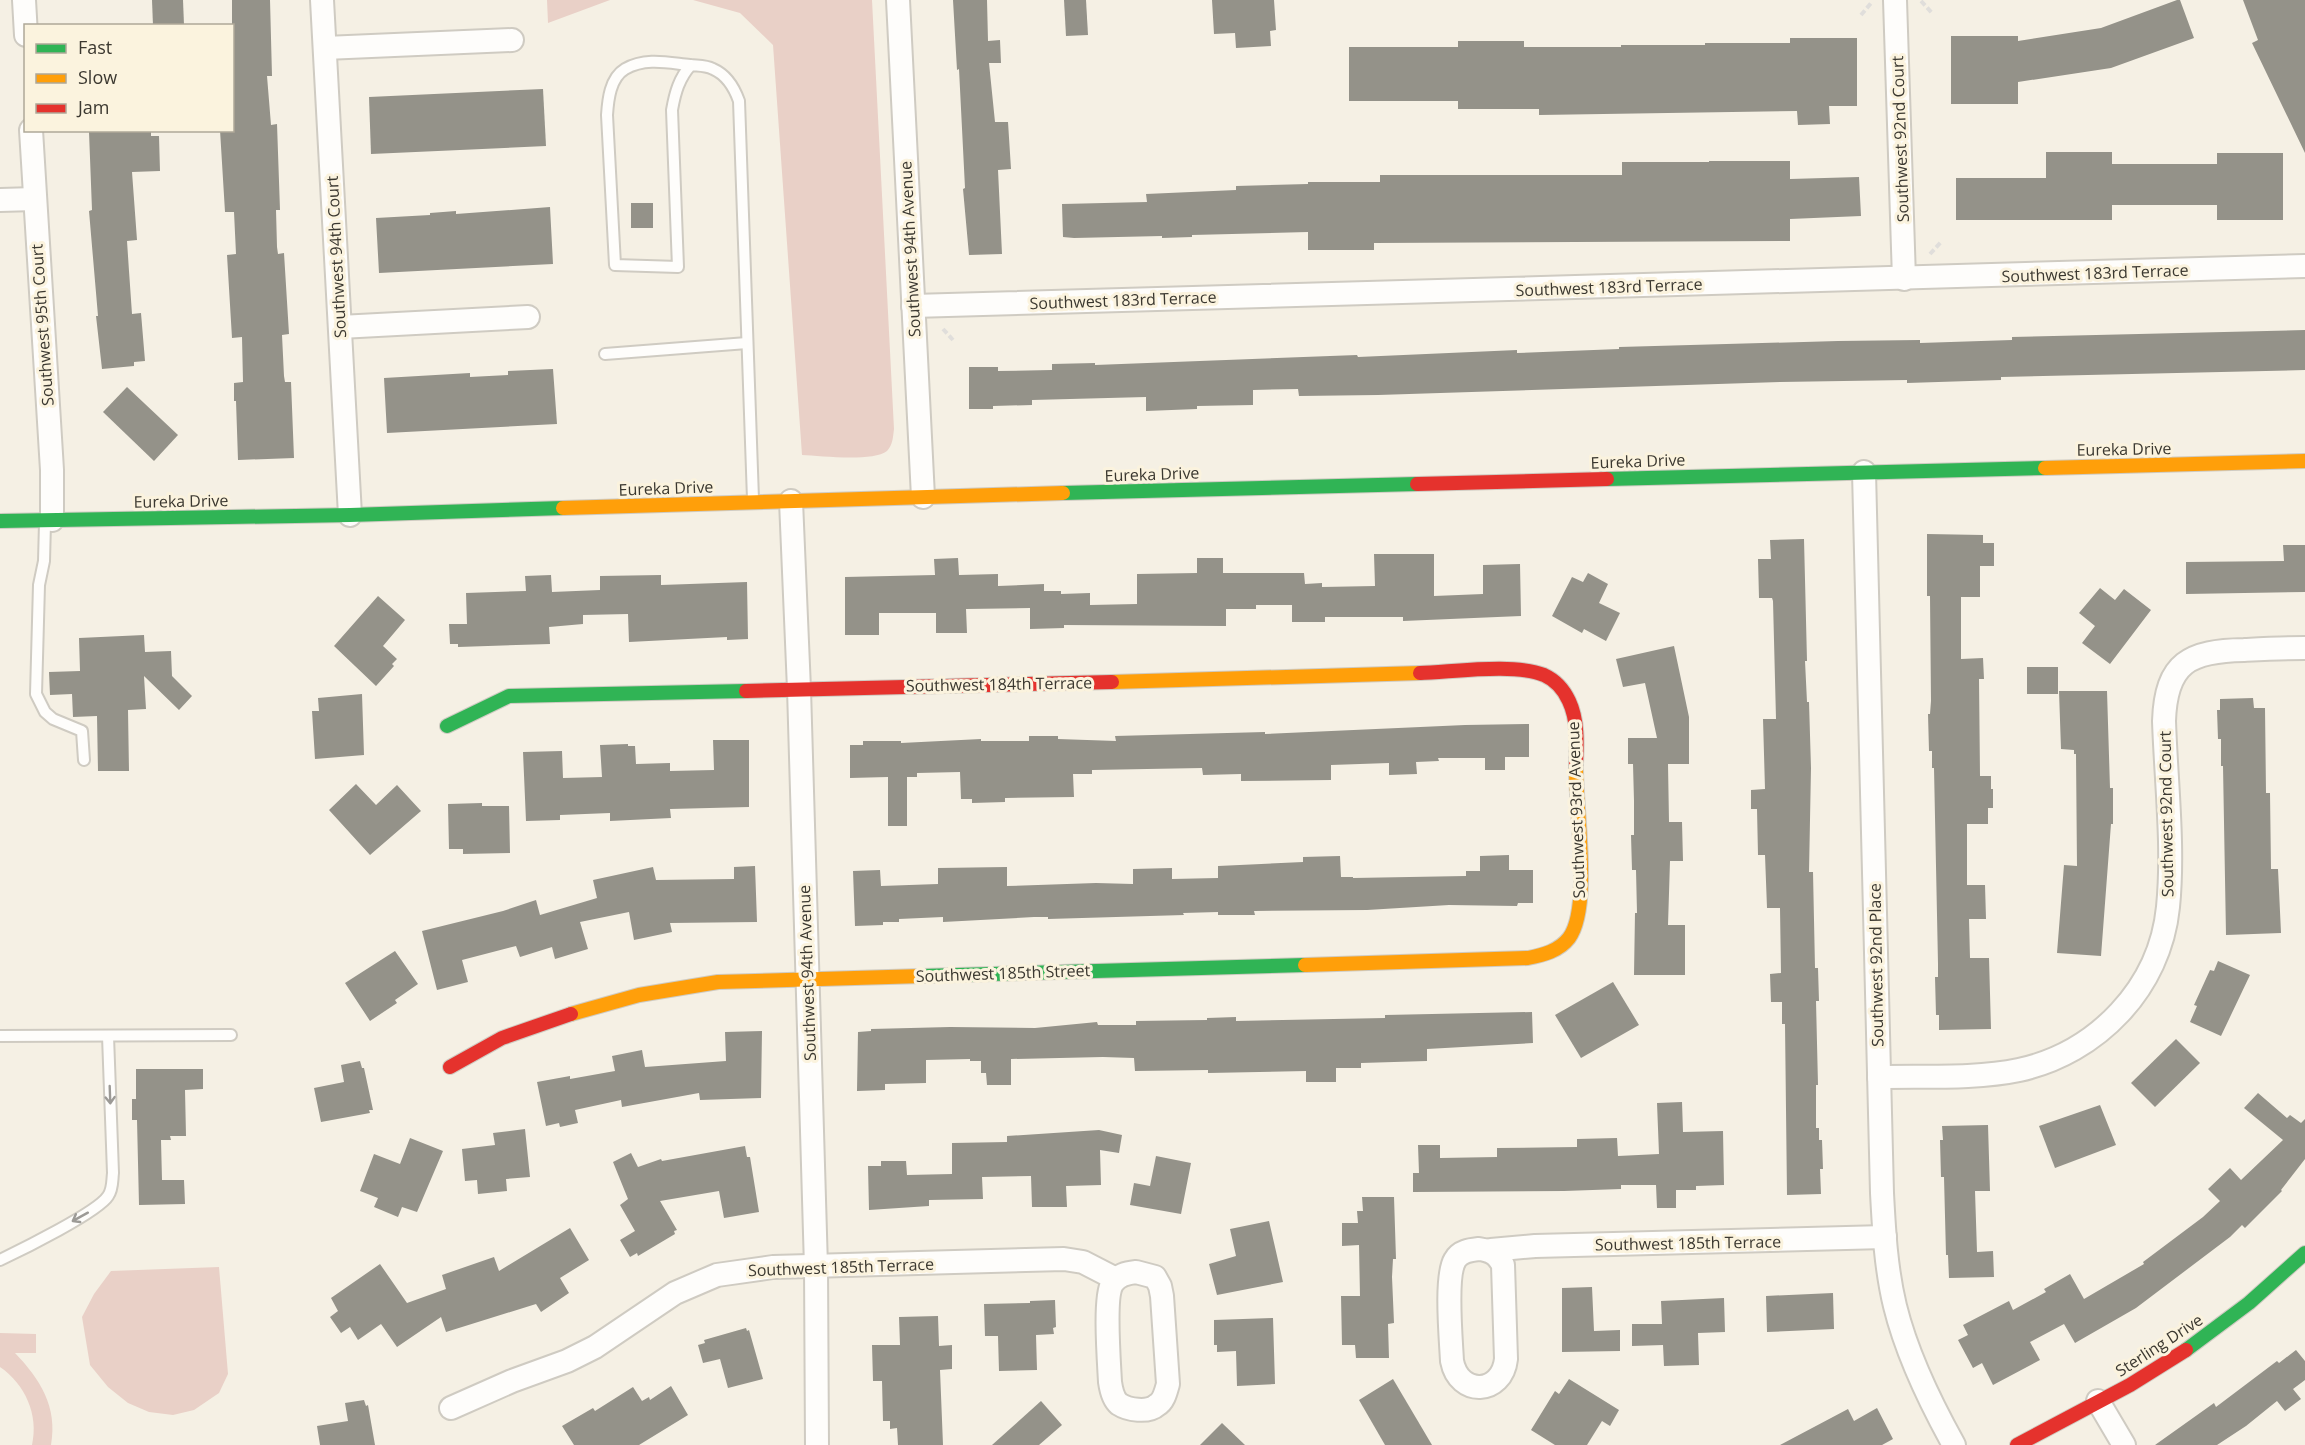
<svg xmlns="http://www.w3.org/2000/svg" width="2305" height="1445" viewBox="0 0 2305 1445" font-family="'Open Sans',sans-serif">
<style>
.green{fill:#e9d0c7}
.building{fill:#949289}
.lines{fill:none;stroke-linecap:round;stroke-linejoin:round}
.lane-casing{stroke:#cfcbc2;stroke-width:14}
.street-casing{stroke:#cfcbc2;stroke-width:26}
.fast-casing{stroke:#cfcbc2;stroke-width:16}
.slow-casing{stroke:#cfcbc2;stroke-width:16}
.jam-casing{stroke:#cfcbc2;stroke-width:16}
.path{stroke:#e0dedb;stroke-width:4;stroke-dasharray:6 3;stroke-linecap:butt}
.lane{stroke:#fefdfb;stroke-width:10}
.street{stroke:#fefdfb;stroke-width:22}
.fast{stroke:#30b455;stroke-width:14}
.slow{stroke:#ff9f0a;stroke-width:14}
.jam{stroke:#e5322d;stroke-width:14}
.oneway{stroke:#9c9a96}
.labels{text-anchor:middle;dominant-baseline:central;stroke-width:6;stroke-linejoin:round;paint-order:stroke}
.street-label{font-size:16px;fill:#3b3830;stroke:#fbf3de}
</style>
<rect width="100%" height="100%" fill="#f5f0e4"/>
<!-- green -->
<g class="green">
<polygon points="547,0 616,0 610,0 548,23"/>
<path d="M693,0h179l22,429c-1,7 -1,16 -7,22 -14,11 -66,5 -85,4l-29,-410 -33,-32z"/>
<polygon points="219,1267 228,1374 219,1393 194,1410 173,1415 149,1412 128,1403 108,1387 90,1365 82,1317 94,1294 111,1271"/>
<path d="M0,1333l36,1v19h-21c25,26 43,54 36,92h-19c7,-30 -7,-61 -32,-78z"/>
</g>
<!-- building -->
<g class="building">
<polygon points="152,0 183,0 184,25 153,26"/>
<polygon points="232,0 270,0 272,76 267,76 271,125 277,124 280,210 276,210 277,247 278,254 284,253 289,334 282,335 284,376 285,382 291,382 294,458 238,460 236,401 234,401 234,383 243,382 242,337 232,338 227,255 236,254 234,212 225,212 220,130 232,130"/>
<polygon points="953,0 987,0 988,41 1000,40 1001,63 989,63 995,122 1008,122 1011,169 998,170 1002,254 969,255 963,189 965,188 959,69 957,70"/>
<polygon points="1064,0 1086,0 1088,35 1066,36"/>
<polygon points="1212,0 1274,0 1276,30 1270,31 1271,46 1236,48 1235,33 1214,34"/>
<polygon points="2177,0 2180,0 2194,38 2111,68 2018,82 2018,104 1951,104 1951,36 2018,36 2018,41 2101,28"/>
<polygon points="2243,0 2305,0 2305,153 2252,43 2258,40"/>
<polygon points="1790,38 1857,38 1857,106 1829,106 1830,124 1798,125 1797,111 1539,115 1539,109 1458,109 1458,101 1349,101 1349,47 1458,47 1458,41 1524,41 1524,47 1621,47 1621,45 1705,45 1705,43 1790,43"/>
<polygon points="543,89 546,146 371,154 369,97"/>
<polygon points="98,130 151,130 151,136 159,136 160,171 132,172 137,240 127,241 129,271 132,314 141,313 145,361 134,362 134,366 102,369 96,316 98,316 89,211 92,210 89,132"/>
<polygon points="2046,152 2112,152 2112,164 2217,164 2217,153 2283,153 2283,220 2217,220 2217,205 2112,205 2112,220 1956,220 1956,178 2046,178"/>
<polygon points="1709,161 1790,161 1790,179 1859,177 1861,216 1790,219 1790,241 1374,243 1374,250 1308,250 1308,232 1192,235 1192,237 1162,238 1162,236 1074,238 1063,237 1062,204 1147,202 1146,194 1236,190 1236,186 1308,184 1308,182 1380,182 1380,175 1622,175 1622,162 1709,162"/>
<rect x="631" y="203" width="22" height="25"/>
<polygon points="550,207 553,264 379,273 376,218 430,215 430,213 456,211 456,214"/>
<polygon points="2305,330 2305,370 2001,377 2001,380 1907,383 1907,380 1780,382 1378,395 1299,396 1298,389 1253,390 1253,405 1197,406 1197,409 1146,411 1146,397 1032,400 1032,405 993,406 993,409 969,409 969,367 998,367 998,371 1052,370 1052,364 1095,363 1095,365 1357,355 1358,357 1517,350 1517,353 1619,349 1619,347 1838,341 1920,340 1920,343 2012,340 2012,337"/>
<polygon points="553,369 557,424 387,433 384,378 470,373 470,377 508,375 508,371"/>
<polygon points="127,387 178,435 154,461 103,412"/>
<polygon points="1927,534 1983,535 1983,543 1994,543 1994,566 1980,566 1980,597 1961,597 1961,659 1983,658 1984,679 1979,679 1980,776 1991,776 1991,789 1993,789 1993,808 1988,808 1988,824 1967,824 1967,885 1985,885 1986,919 1969,919 1970,958 1989,958 1991,1029 1939,1030 1939,1015 1936,1015 1935,977 1938,977 1938,964 1934,768 1932,768 1932,751 1929,751 1928,714 1930,714 1931,701 1930,596 1927,596"/>
<polygon points="1804,539 1807,661 1805,661 1807,702 1809,702 1811,768 1809,872 1813,872 1815,968 1818,968 1819,1001 1816,1001 1818,1085 1816,1085 1816,1128 1819,1128 1819,1140 1822,1140 1823,1169 1820,1169 1821,1194 1787,1195 1785,1024 1782,1024 1782,1002 1771,1002 1770,974 1781,973 1780,908 1767,908 1765,855 1758,855 1757,809 1751,809 1751,790 1765,789 1763,719 1776,719 1773,601 1772,598 1759,598 1758,559 1771,559 1770,540"/>
<polygon points="2283,545 2305,545 2305,592 2186,594 2186,562 2284,561"/>
<polygon points="1374,554 1434,554 1434,596 1483,594 1483,565 1520,564 1521,616 1403,621 1403,617 1325,617 1325,622 1292,622 1292,605 1256,605 1256,609 1226,609 1226,626 1064,625 1064,628 1030,629 1030,608 966,609 967,633 936,633 936,613 879,613 879,635 845,635 845,577 935,575 934,559 958,558 959,575 998,574 998,586 1044,584 1044,591 1061,591 1061,594 1090,593 1090,605 1137,604 1137,574 1197,573 1197,558 1223,558 1223,573 1304,573 1305,584 1322,583 1322,587 1375,586"/>
<polygon points="1588,573 1608,584 1599,603 1620,613 1606,641 1584,629 1582,633 1552,616 1572,577 1583,582"/>
<polygon points="551,575 552,592 600,590 600,576 661,575 661,585 747,582 748,639 727,640 727,637 629,642 628,614 583,615 583,624 549,627 550,644 458,647 458,644 450,644 449,624 467,624 466,593 526,591 525,576"/>
<polygon points="2100,588 2115,600 2124,589 2151,610 2110,664 2082,643 2095,626 2079,613"/>
<polygon points="378,596 405,620 383,646 397,659 392,664 394,666 376,686 334,646"/>
<polygon points="144,635 145,652 171,651 172,676 192,696 179,710 144,676 146,709 128,710 129,771 98,771 97,716 73,717 72,694 50,695 49,672 80,671 79,638"/>
<polygon points="1674,646 1689,717 1689,764 1668,764 1669,822 1682,822 1683,861 1670,861 1668,925 1685,925 1685,975 1634,975 1635,913 1637,913 1636,870 1632,870 1631,835 1634,835 1634,801 1633,764 1628,764 1628,738 1657,738 1645,683 1623,687 1616,659"/>
<rect x="2027" y="667" width="31" height="27"/>
<polygon points="2059,691 2107,691 2110,788 2113,788 2113,824 2111,824 2101,956 2057,953 2064,865 2077,866 2076,754 2074,754 2074,750 2061,749"/>
<polygon points="362,694 364,755 315,759 312,711 319,711 318,698"/>
<polygon points="2253,698 2254,708 2265,708 2266,793 2270,793 2271,869 2278,869 2281,933 2226,935 2223,766 2221,766 2221,739 2218,739 2217,710 2220,710 2220,699"/>
<polygon points="1529,724 1529,757 1505,757 1505,770 1485,770 1485,758 1438,758 1439,761 1416,762 1417,774 1389,775 1389,763 1331,765 1331,780 1241,781 1241,774 1203,775 1202,768 1092,770 1092,774 1073,774 1074,797 1005,798 1005,802 972,803 972,799 961,799 960,772 917,773 917,777 907,777 907,826 888,826 888,777 850,778 850,745 863,745 863,741 901,741 901,743 981,739 981,741 1029,741 1029,736 1058,736 1058,739 1116,741 1115,736 1265,732 1265,734 1465,725"/>
<polygon points="713,740 749,740 749,807 670,809 671,818 610,821 610,813 560,815 560,820 526,821 523,752 562,751 563,778 602,777 600,745 628,744 628,746 635,746 636,764 670,763 670,771 714,770"/>
<polygon points="356,784 376,805 397,785 421,811 370,855 329,810"/>
<polygon points="482,803 482,806 509,806 510,853 463,854 463,849 449,849 448,804"/>
<polygon points="1509,855 1509,870 1533,870 1533,903 1518,903 1517,906 1449,905 1367,910 1254,911 1255,915 1218,915 1218,912 1183,913 1184,915 1048,919 1048,917 1034,917 943,922 943,917 899,919 899,922 883,922 883,925 855,926 853,871 880,870 881,886 938,884 938,868 1007,867 1007,886 1096,883 1133,884 1133,869 1172,868 1172,879 1218,878 1218,866 1303,862 1303,857 1340,856 1341,877 1353,877 1353,878 1466,876 1466,871 1480,871 1480,856"/>
<polygon points="755,866 757,922 670,923 672,932 634,940 629,912 580,922 588,949 555,959 552,947 520,957 516,946 462,960 468,982 437,990 422,931 503,911 536,900 540,915 597,898 593,880 653,867 656,880 734,879 734,867"/>
<polygon points="395,951 418,984 395,1000 397,1003 370,1021 345,983"/>
<polygon points="2218,961 2250,975 2221,1036 2190,1022 2197,1006 2194,1005 2210,970 2214,971"/>
<polygon points="1613,982 1639,1025 1581,1058 1555,1015"/>
<polygon points="1532,1012 1533,1043 1427,1049 1427,1061 1361,1063 1361,1068 1336,1068 1336,1082 1306,1082 1306,1071 1208,1073 1208,1070 1135,1071 1134,1058 1103,1057 1011,1059 1011,1085 987,1085 986,1073 981,1073 981,1061 970,1061 970,1059 926,1060 926,1083 885,1084 885,1090 857,1091 858,1032 871,1031 871,1029 950,1027 1035,1028 1097,1022 1098,1025 1136,1025 1136,1021 1207,1020 1207,1018 1236,1017 1236,1021 1385,1018 1385,1015"/>
<polygon points="762,1031 761,1098 700,1100 699,1093 622,1107 621,1100 575,1110 578,1123 560,1127 559,1123 546,1126 537,1082 570,1076 570,1079 615,1071 612,1056 642,1050 645,1067 726,1061 725,1032"/>
<polygon points="2176,1039 2200,1063 2155,1107 2131,1083"/>
<polygon points="360,1061 362,1068 364,1068 373,1110 369,1110 370,1113 321,1122 314,1088 344,1082 341,1065"/>
<polygon points="136,1069 203,1069 203,1089 185,1090 186,1136 170,1136 171,1140 161,1140 162,1180 184,1180 185,1204 139,1205 137,1120 132,1120 132,1099 136,1099"/>
<polygon points="2258,1093 2287,1118 2290,1115 2301,1123 2305,1119 2305,1159 2281,1190 2282,1191 2245,1228 2242,1225 2230,1237 2136,1308 2075,1343 2064,1324 2030,1342 2040,1360 1993,1385 1982,1363 1973,1368 1958,1340 1968,1335 1963,1325 2009,1301 2013,1310 2046,1292 2044,1289 2070,1274 2084,1299 2144,1264 2143,1262 2203,1217 2220,1201 2208,1189 2230,1168 2241,1180 2283,1140 2244,1108"/>
<polygon points="1682,1102 1683,1132 1723,1131 1724,1185 1696,1186 1696,1190 1676,1190 1676,1208 1657,1208 1656,1185 1621,1185 1621,1189 1564,1191 1413,1192 1413,1173 1419,1173 1418,1145 1440,1145 1440,1158 1497,1157 1497,1148 1577,1147 1577,1139 1617,1138 1618,1156 1659,1154 1657,1103"/>
<polygon points="2100,1105 2116,1145 2055,1168 2039,1126"/>
<polygon points="1988,1125 1990,1191 1975,1191 1977,1252 1993,1251 1994,1277 1949,1278 1948,1255 1946,1255 1944,1177 1941,1177 1940,1140 1943,1140 1942,1126"/>
<polygon points="525,1129 530,1177 506,1179 507,1191 478,1194 477,1180 465,1181 462,1149 495,1145 493,1133"/>
<polygon points="1099,1130 1122,1135 1119,1153 1100,1150 1101,1185 1066,1186 1067,1207 1032,1207 1031,1176 982,1177 983,1199 929,1200 929,1206 869,1210 868,1166 881,1166 881,1161 906,1161 907,1175 952,1174 952,1143 1007,1142 1007,1136"/>
<polygon points="410,1138 443,1151 417,1212 402,1207 398,1217 374,1207 378,1198 360,1191 374,1154 400,1164"/>
<polygon points="745,1146 747,1157 750,1157 759,1212 724,1218 719,1191 660,1201 677,1230 674,1231 675,1234 638,1256 637,1253 630,1257 620,1240 635,1231 620,1205 628,1199 613,1162 631,1153 638,1167 661,1159 662,1161"/>
<polygon points="1156,1156 1191,1163 1181,1214 1130,1205 1134,1183 1150,1186"/>
<polygon points="1362,1197 1394,1197 1396,1259 1393,1259 1392,1277 1394,1323 1388,1324 1389,1358 1356,1358 1355,1345 1342,1345 1341,1296 1360,1296 1359,1245 1342,1246 1342,1223 1358,1223 1357,1211 1363,1211"/>
<polygon points="1269,1221 1283,1282 1217,1295 1209,1264 1236,1256 1230,1229"/>
<polygon points="570,1228 589,1260 560,1278 569,1293 541,1312 536,1304 446,1332 441,1317 397,1347 381,1324 358,1340 350,1327 341,1333 330,1317 338,1311 331,1298 380,1264 407,1303 446,1289 442,1275 494,1257 499,1271"/>
<polygon points="1592,1287 1594,1331 1620,1330 1620,1351 1562,1352 1562,1288"/>
<polygon points="1833,1293 1834,1329 1767,1332 1766,1296"/>
<polygon points="1724,1298 1725,1332 1698,1333 1699,1365 1664,1366 1663,1345 1632,1346 1632,1324 1662,1324 1661,1301"/>
<polygon points="1055,1300 1056,1327 1053,1328 1054,1334 1036,1335 1037,1370 999,1371 998,1336 985,1336 984,1304 1030,1303 1030,1301"/>
<polygon points="938,1316 939,1346 952,1345 952,1369 940,1370 943,1445 898,1445 897,1428 890,1429 890,1421 883,1421 882,1381 873,1381 872,1345 900,1345 899,1317"/>
<polygon points="1273,1318 1275,1384 1237,1386 1236,1351 1217,1352 1217,1345 1214,1345 1214,1320"/>
<polygon points="746,1328 747,1331 749,1330 763,1379 728,1388 720,1359 703,1363 698,1345 705,1343 704,1340"/>
<polygon points="2296,1350 2305,1361 2305,1380 2293,1389 2301,1399 2285,1411 2277,1401 2246,1426 2217,1445 2155,1445 2214,1403 2216,1407 2277,1361 2279,1363"/>
<polygon points="1393,1379 1432,1445 1385,1445 1359,1400"/>
<polygon points="1569,1379 1619,1410 1610,1426 1602,1421 1587,1445 1555,1445 1531,1430 1555,1391 1559,1394"/>
<polygon points="671,1386 688,1415 639,1445 574,1445 562,1426 593,1408 595,1411 633,1387 642,1401 649,1397 650,1400"/>
<polygon points="364,1400 366,1406 368,1405 375,1445 320,1445 317,1426 348,1421 345,1403"/>
<polygon points="1041,1401 1062,1425 1039,1445 992,1445"/>
<polygon points="1877,1408 1893,1439 1882,1445 1780,1445 1848,1409 1854,1421"/>
<polygon points="1222,1423 1245,1445 1200,1445"/>
</g>
<g class="lines">
<defs>
<g id="lane">
<path d="M691,65c-12,13 -16,28 -19,45l6,157 -63,-2 -8,-150c1,-15 3,-37 18,-46 21,-12 44,-6 65,-4 8,1 15,0 23,4 14,6 21,18 26,32l14,398"/>
<polyline points="605,354 747,343"/>
<polyline points="45,523 44,561 39,585 36,694 45,712 53,719 82,731 84,760"/>
<polyline points="0,1036 231,1035"/>
<path d="M0,1260c21,-10 98,-48 108,-64 5,-7 4,-15 5,-23l-5,-137"/>
</g>
<g id="street">
<polyline points="24,0 26,35"/>
<polyline points="322,0 350,515"/>
<polyline points="898,0 923,497"/>
<polyline points="1895,0 1904,279"/>
<polyline points="325,48 512,40"/>
<polyline points="31,130 52,470 52,520"/>
<polyline points="0,200 35,199"/>
<polyline points="913,306 2305,266"/>
<polyline points="340,327 528,317"/>
<path d="M1864,472l18,721c2,38 4,76 13,113 12,49 35,96 59,139"/>
<polyline points="791,501 799,689 816,1267 817,1445"/>
<path d="M1879,1077c44,-1 98,2 140,-7 78,-17 141,-82 149,-163 6,-60 -2,-126 -4,-186 2,-59 26,-70 80,-71 21,-1 41,-2 61,-2"/>
<path d="M1479,1249c13,2 18,5 24,16l3,94c-4,36 -47,38 -54,2 -1,-21 -7,-85 3,-101 5,-9 15,-10 24,-11z"/>
<polyline points="1491,1250 1535,1246 1885,1237"/>
<path d="M1136,1272l19,5 5,9 2,10 6,88c-2,7 -4,17 -11,21 -9,8 -29,5 -38,-1 -6,-5 -8,-15 -9,-22 -1,-20 -6,-84 2,-98 5,-9 15,-11 24,-12z"/>
<polyline points="2098,1401 2124,1445"/>
<polyline points="451,1408 512,1381 567,1361 595,1347 675,1293 717,1275 773,1267 1064,1259 1083,1262 1116,1279"/>
</g>
<g id="fast">
<polyline points="1607,479 2045,468"/>
<polyline points="1063,493 1417,484"/>
<polyline points="0,521 350,515 563,508"/>
<polyline points="447,726 509,696 746,691"/>
<polyline points="922,976 1305,965"/>
<polyline points="2186,1350 2249,1303 2305,1253"/>
</g>
<g id="slow">
<polyline points="2045,468 2305,461"/>
<polyline points="563,508 1063,493"/>
<polyline points="1112,682 1420,673"/>
<path d="M1305,965l223,-7c15,-3 31,-7 41,-20 23,-31 6,-132 7,-174"/>
<polyline points="571,1014 639,995 718,982 922,976"/>
</g>
<g id="jam">
<polyline points="1417,484 1607,479"/>
<path d="M1420,673c33,-1 95,-10 124,2 11,5 20,15 25,26 9,19 8,42 7,63"/>
<polyline points="746,691 1112,682"/>
<polyline points="450,1067 502,1038 571,1014"/>
<polyline points="2017,1445 2130,1385 2186,1350"/>
</g>
</defs>
<!-- lane casing -->
<use href="#lane" class="lane-casing"/>
<!-- street casing -->
<use href="#street" class="street-casing"/>
<!-- fast casing -->
<use href="#fast" class="fast-casing"/>
<!-- slow casing -->
<use href="#slow" class="slow-casing"/>
<!-- jam casing -->
<use href="#jam" class="jam-casing"/>
<!-- path -->
<g class="path">
<polyline points="1921,1 1933,14"/>
<polyline points="1861,15 1872,2"/>
<polyline points="1930,254 1942,241"/>
<polyline points="943,329 953,340"/>
</g>
<!-- lane -->
<use href="#lane" class="lane"/>
<!-- street -->
<use href="#street" class="street"/>
<!-- fast -->
<use href="#fast" class="fast"/>
<!-- slow -->
<use href="#slow" class="slow"/>
<!-- jam -->
<use href="#jam" class="jam"/>
</g>
<!-- one-way arrows -->
<defs><path id="oneway-shaft" d="M-6 0H5M1.5-3L5.5 0L1.5 3" fill="none" stroke-width="1.6" stroke-linecap="round" stroke-linejoin="round" transform="scale(1.5)"/></defs>
<g class="oneway">
<use href="#oneway-shaft" transform="translate(110 1095) rotate(88)"/>
<use href="#oneway-shaft" transform="translate(80 1217) rotate(151)"/>
</g>
<g class="labels">
<!-- street labels -->
<g class="street-label">
<text transform="translate(1900 139) rotate(-92)">Southwest 92nd Court</text>
<text transform="translate(910 249) rotate(-93)">Southwest 94th Avenue</text>
<text transform="translate(336 257) rotate(-93)">Southwest 94th Court</text>
<text transform="translate(2095 273) rotate(-2)">Southwest 183rd Terrace</text>
<text transform="translate(1609 287) rotate(-2)">Southwest 183rd Terrace</text>
<text transform="translate(1123 300) rotate(-2)">Southwest 183rd Terrace</text>
<text transform="translate(42 325) rotate(-94)">Southwest 95th Court</text>
<text transform="translate(2124 449) rotate(-1)">Eureka Drive</text>
<text transform="translate(1638 461) rotate(-2)">Eureka Drive</text>
<text transform="translate(1152 474) rotate(-2)">Eureka Drive</text>
<text transform="translate(666 488) rotate(-2)">Eureka Drive</text>
<text transform="translate(181 501) rotate(-1)">Eureka Drive</text>
<text transform="translate(999 684) rotate(-1)">Southwest 184th Terrace</text>
<text transform="translate(1576 810) rotate(-92)">Southwest 93rd Avenue</text>
<text transform="translate(2166 814) rotate(-91)">Southwest 92nd Court</text>
<text transform="translate(1876 965) rotate(-91)">Southwest 92nd Place</text>
<text transform="translate(807 973) rotate(-92)">Southwest 94th Avenue</text>
<text transform="translate(1003 973) rotate(-2)">Southwest 185th Street</text>
<text transform="translate(1688 1243) rotate(-1)">Southwest 185th Terrace</text>
<text transform="translate(841 1267) rotate(-2)">Southwest 185th Terrace</text>
<text transform="translate(2159 1345) rotate(-33)">Sterling Drive</text>
</g>
</g>
<!-- legend -->
<rect x="24" y="24" width="210" height="108" fill="#fbf3de" stroke="#aea898" stroke-width="1.5"/>
<rect x="36" y="44" width="30" height="9" fill="#30b455" stroke="#aea898" stroke-width="1.5"/>
<text x="78" y="54" font-size="18" fill="#3b3830">Fast</text>
<rect x="36" y="74" width="30" height="9" fill="#ff9f0a" stroke="#aea898" stroke-width="1.5"/>
<text x="78" y="84" font-size="18" fill="#3b3830">Slow</text>
<rect x="36" y="104" width="30" height="9" fill="#e5322d" stroke="#aea898" stroke-width="1.5"/>
<text x="78" y="114" font-size="18" fill="#3b3830">Jam</text>
</svg>
